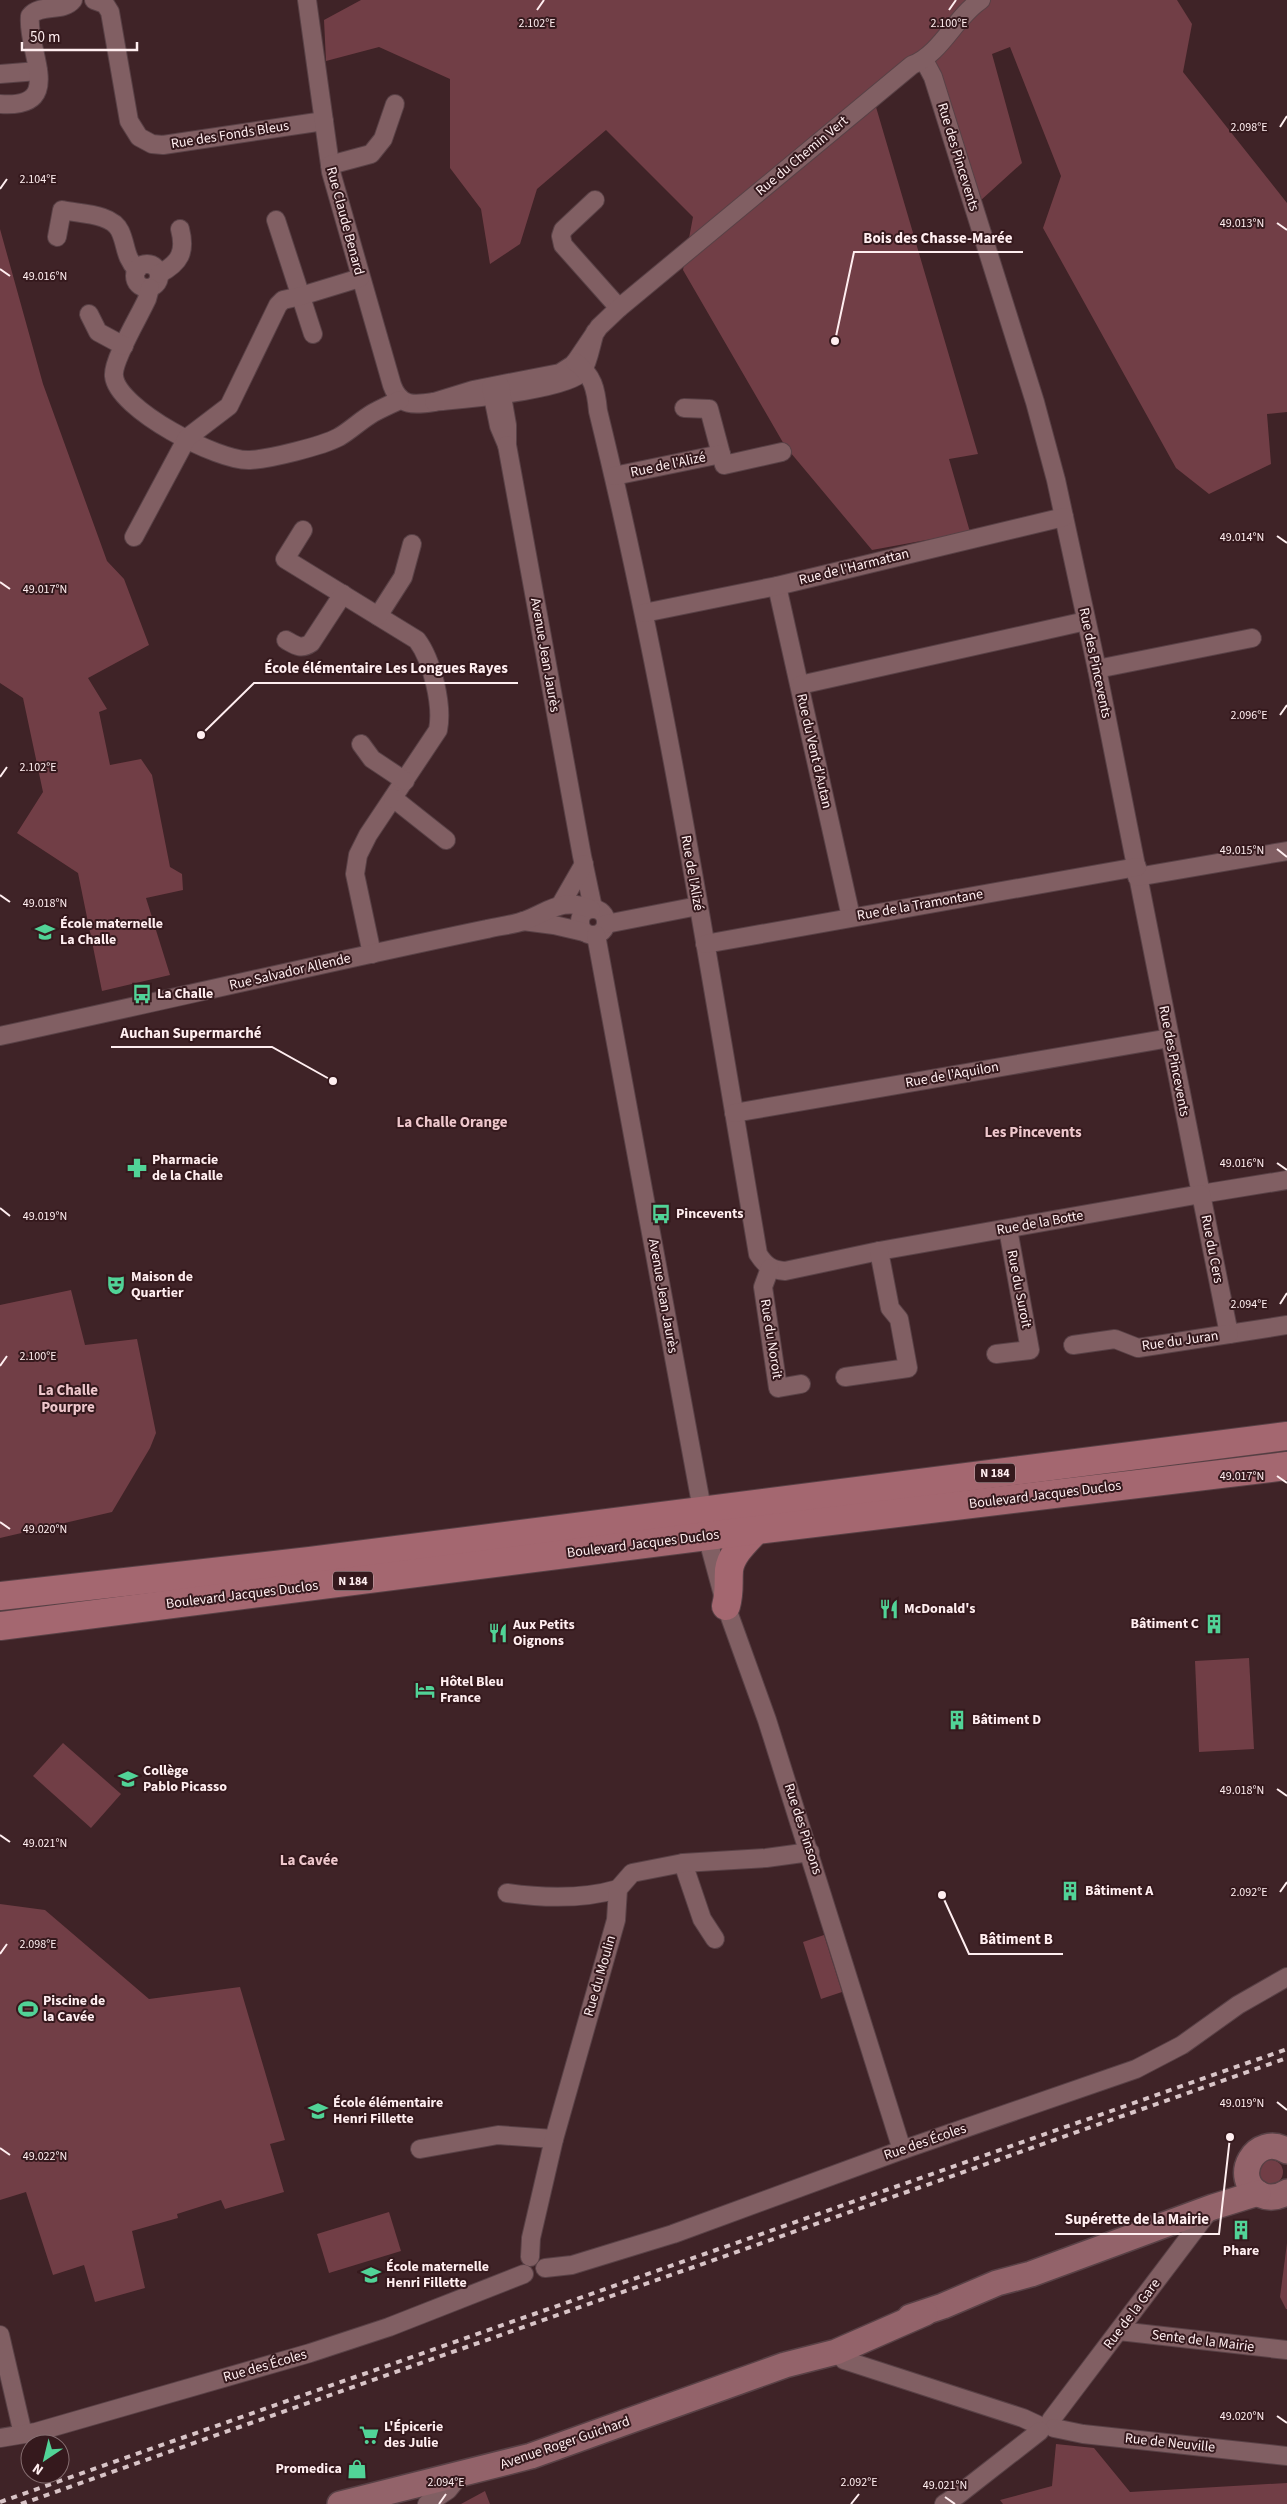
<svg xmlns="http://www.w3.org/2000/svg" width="1287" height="2504" viewBox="0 0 1287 2504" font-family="'Source Sans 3',sans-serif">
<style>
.green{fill:#713e46}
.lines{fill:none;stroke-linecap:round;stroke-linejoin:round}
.minor-casing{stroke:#594146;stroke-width:20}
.secondary-casing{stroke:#594146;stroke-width:28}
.primary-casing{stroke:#594146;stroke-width:30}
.minor{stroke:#815f63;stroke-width:18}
.secondary{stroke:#93636a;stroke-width:25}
.primary{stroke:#a46770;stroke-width:28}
.rail{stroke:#d8c4c7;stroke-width:4;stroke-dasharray:6 6;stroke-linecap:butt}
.ticks{fill:none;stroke:#ffeef0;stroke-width:2}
.labels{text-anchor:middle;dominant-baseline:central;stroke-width:4;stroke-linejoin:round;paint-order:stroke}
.shield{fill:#35191d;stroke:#c2aeb1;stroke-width:1}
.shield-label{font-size:12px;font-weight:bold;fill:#ffeef0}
.street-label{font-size:14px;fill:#ffeef0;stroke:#35191d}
.poi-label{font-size:14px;font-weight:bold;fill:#ffeef0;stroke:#35191d;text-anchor:start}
.neighbourhood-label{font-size:15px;font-weight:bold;fill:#eec7cc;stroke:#35191d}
.ticks-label{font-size:12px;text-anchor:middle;fill:#ffeef0;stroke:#35191d;stroke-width:4;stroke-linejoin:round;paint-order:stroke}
.leader{fill:none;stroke:#ffeef0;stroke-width:2}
.callout-dot{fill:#ffeef0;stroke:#35191d;stroke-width:2}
.callout-label{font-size:15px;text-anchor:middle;font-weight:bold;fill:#ffeef0;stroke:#35191d;stroke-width:4;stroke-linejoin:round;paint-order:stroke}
</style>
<rect width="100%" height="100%" fill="#3f2327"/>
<!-- green -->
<g class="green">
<polygon points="361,0 1177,0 1192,24 1183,72 1287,203 1287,412 1267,414 1271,464 1209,494 1176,468 1043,228 1061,176 1010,47 992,54 1022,163 980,201 922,64 876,107 978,454 949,459 970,532 872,550 785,446 683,270 693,217 606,130 537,189 520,244 490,264 481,209 450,168 450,79 379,47 326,61 324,20"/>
<polygon points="0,229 43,384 107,561 124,579 149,645 88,678 107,709 99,712 110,765 141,759 152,775 170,867 182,874 183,890 146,898 170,975 102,991 78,873 17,833 43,792 23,698 0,683"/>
<polygon points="71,1290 85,1345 137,1339 156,1433 150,1448 112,1512 0,1538 0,1305"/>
<polygon points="1249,1658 1254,1749 1199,1752 1195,1661"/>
<polygon points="63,1743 121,1794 91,1828 33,1776"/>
<polygon points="0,1904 45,1910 149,1999 240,1987 285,2140 270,2144 284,2192 225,2209 221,2200 177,2214 178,2218 132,2231 145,2288 95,2302 84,2265 53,2275 26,2192 0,2200"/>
<polygon points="824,1935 842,1992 821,1999 803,1942"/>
<circle cx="1271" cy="2172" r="12"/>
<polygon points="389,2212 401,2251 329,2273 317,2234"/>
<polygon points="1287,2243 1287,2309 1286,2309 1280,2297"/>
<polygon points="1056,2444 1094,2448 1130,2492 1287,2483 1287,2504 1003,2504 1000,2500 1052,2486"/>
<polygon points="485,2491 490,2504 461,2504"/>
</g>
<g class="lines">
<defs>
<g id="minor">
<polyline points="94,0 105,4 110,12 129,121 139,137 152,144 163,145 324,121"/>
<path d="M307,0l24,172 61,213c8,22 22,20 42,17"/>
<polyline points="924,60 933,77 1035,402 1056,480 1097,669 1201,1194 1287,1180"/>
<polyline points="0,74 38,71"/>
<path d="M0,104c67,5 26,-52 30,-88 10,-13 33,-3 43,-16"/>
<polyline points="330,165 371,154 383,139 395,104"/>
<polyline points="595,200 563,230 561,236 563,245 619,308"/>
<polyline points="276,220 313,334"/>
<path d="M57,237l5,-27c17,4 50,3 58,21 7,15 4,25 17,39"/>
<circle cx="147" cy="276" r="12"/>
<path d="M159,274c21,-11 27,-22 21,-45"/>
<path d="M150,288l-3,11c-7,16 -35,62 -33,77 3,33 105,86 136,84 20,-1 72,-14 89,-23 12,-7 22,-17 34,-24 9,-5 18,-9 27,-13"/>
<polyline points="89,314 98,332 124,346"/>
<path d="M595,332c-4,12 -6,29 -13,40 -13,18 -122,27 -148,30l39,-12 87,-17 14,-9 25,-37 20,-19 293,-243c29,-11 43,-48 69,-65"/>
<path d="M575,362c18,13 21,27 23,49 68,277 112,561 160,843 7,11 13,16 27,17l94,-20 322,-57 28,140 58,-9"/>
<polyline points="491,387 499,426 507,445 507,425 500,385"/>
<polyline points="684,408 709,409 721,454"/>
<polyline points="507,445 582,856 593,908"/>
<polyline points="614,476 721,454 724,465 782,452"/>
<path d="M303,530l-18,29 132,81c15,20 26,65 21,90l-70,105 -10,20 -3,19 17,80"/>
<polyline points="134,537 187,438 229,406 278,305 283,300 301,296 360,278"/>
<polyline points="777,586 851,917"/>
<polyline points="644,613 777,586 1064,517"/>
<polyline points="378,616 403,577 412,544"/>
<path d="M286,640c9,5 15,10 25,3l32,-49"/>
<polyline points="1097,669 1252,638"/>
<polyline points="800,685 1086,621"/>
<polyline points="361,744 372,759 405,781"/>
<polyline points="393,798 446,840"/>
<polyline points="1137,877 1287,851"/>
<polyline points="561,904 584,864"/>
<circle cx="593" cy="922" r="13"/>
<polyline points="523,921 554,925 584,932"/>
<polyline points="606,924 698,906"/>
<polyline points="596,935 707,1536 726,1606 767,1720 902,2150"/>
<polyline points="705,944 1137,867"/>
<path d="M0,1036c162,-35 324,-73 487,-107 12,-3 25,-4 37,-8 26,-10 38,-24 67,-12"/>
<polyline points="734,1113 1170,1038"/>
<polyline points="770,1268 763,1287 778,1388 801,1384"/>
<polyline points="1073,1345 1115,1339 1138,1348 1229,1334"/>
<polyline points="996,1354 1030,1350 1008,1229"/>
<polyline points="845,1377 908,1368 899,1319 890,1308 879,1251"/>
<polyline points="683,1863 702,1919 715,1939"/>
<path d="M507,1893c35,5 77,6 111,-4"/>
<polyline points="420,2149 498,2135 554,2139"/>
<polyline points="530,2257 531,2238 554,2139 616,1920 618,1889 632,1873 683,1863 766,1858 810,1852"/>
<polyline points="545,2268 572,2265 673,2234 902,2150 1136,2069 1182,2045 1238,2005 1287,1977"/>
<polyline points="1119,2331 1287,2350"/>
<polyline points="0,2335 23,2434"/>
<polyline points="838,2351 844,2360 1023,2418 1038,2425"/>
<polyline points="1051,2420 1212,2207"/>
<polyline points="1054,2428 1083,2434 1287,2456"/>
<polyline points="0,2438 36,2432 310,2353 389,2327 524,2274"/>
<polyline points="427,2504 448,2490 460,2475"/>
<polyline points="944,2504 958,2495 1040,2431"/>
</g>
<g id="secondary">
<path d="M1287,2151c-31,-20 -58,28 -26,44 9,4 18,2 26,-3"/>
<polyline points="910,2317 943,2306 997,2283 1031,2274 1213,2207 1258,2193"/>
<polyline points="340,2504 531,2456 785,2365 836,2352 925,2313"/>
</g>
<g id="primary">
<polyline points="0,1596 310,1561 1287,1436"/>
<path d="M726,1606c4,-15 2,-22 3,-36 2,-16 17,-29 27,-40"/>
<polyline points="0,1626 707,1536 1287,1466"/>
</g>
</defs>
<!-- minor casing -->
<use href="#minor" class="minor-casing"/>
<!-- secondary casing -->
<use href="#secondary" class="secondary-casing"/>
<!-- primary casing -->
<use href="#primary" class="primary-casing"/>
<!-- minor -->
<use href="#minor" class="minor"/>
<!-- secondary -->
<use href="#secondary" class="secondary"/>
<!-- primary -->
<use href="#primary" class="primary"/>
<!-- rail -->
<g class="rail">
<polyline points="0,2502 1287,2049"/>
<polyline points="21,2504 1287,2058"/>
</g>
</g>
<!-- ticks -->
<path class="ticks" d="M537,10l7,-10M949,10l7,-10M1280,127l7,-11M0,189l7,-10M1277,223l10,7M0,269l10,7M1277,536l10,7M0,582l10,7M1280,715l7,-10M0,777l7,-10M1277,849l10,8M0,895l10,7M1277,1163l10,7M0,1208l10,8M1280,1304l7,-11M0,1366l7,-10M1277,1476l10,7M0,1522l10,7M1277,1789l10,7M0,1835l10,7M1280,1892l7,-10M0,1954l7,-10M1277,2102l10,8M0,2148l10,7M1277,2416l10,7M945,2497l10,7M439,2504l7,-10M851,2504l8,-10"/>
<!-- icons -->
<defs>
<symbol id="school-bare" viewBox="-9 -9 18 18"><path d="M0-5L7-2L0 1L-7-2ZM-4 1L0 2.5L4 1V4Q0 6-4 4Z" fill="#51d397" stroke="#35191d" stroke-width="2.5" paint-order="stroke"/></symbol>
<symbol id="bus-bare" viewBox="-9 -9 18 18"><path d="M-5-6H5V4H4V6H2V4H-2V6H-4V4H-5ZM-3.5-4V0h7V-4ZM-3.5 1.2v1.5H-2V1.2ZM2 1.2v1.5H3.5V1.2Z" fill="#51d397" stroke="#35191d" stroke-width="2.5" paint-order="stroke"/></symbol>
<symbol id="pharmacy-bare" viewBox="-9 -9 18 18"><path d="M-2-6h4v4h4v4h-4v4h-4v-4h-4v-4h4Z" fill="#51d397" stroke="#35191d" stroke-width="2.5" paint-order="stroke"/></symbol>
<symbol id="theatre-bare" viewBox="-9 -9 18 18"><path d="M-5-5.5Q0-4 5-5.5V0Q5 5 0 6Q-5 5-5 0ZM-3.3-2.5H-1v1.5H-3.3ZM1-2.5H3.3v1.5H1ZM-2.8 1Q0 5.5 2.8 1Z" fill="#51d397" stroke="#35191d" stroke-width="2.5" paint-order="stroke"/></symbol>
<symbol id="restaurant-bare" viewBox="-9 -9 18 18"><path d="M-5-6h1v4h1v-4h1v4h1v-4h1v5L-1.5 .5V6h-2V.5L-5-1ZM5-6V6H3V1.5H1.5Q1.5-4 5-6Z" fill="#51d397" stroke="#35191d" stroke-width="2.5" paint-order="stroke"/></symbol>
<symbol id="building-bare" viewBox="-9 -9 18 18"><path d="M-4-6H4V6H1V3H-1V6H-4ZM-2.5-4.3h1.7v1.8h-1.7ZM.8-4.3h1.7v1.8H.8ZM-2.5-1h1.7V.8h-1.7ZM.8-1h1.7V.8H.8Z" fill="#51d397" stroke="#35191d" stroke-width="2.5" paint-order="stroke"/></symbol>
<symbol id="hotel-bare" viewBox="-9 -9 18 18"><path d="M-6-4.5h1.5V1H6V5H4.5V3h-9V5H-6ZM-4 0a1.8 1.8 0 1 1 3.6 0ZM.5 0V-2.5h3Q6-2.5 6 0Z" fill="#51d397" stroke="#35191d" stroke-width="2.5" paint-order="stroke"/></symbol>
<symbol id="stadium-bare" viewBox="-9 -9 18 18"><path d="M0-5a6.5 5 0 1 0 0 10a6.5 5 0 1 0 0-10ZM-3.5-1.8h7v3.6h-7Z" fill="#51d397" stroke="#35191d" stroke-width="2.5" paint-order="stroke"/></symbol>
<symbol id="supermarket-bare" viewBox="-9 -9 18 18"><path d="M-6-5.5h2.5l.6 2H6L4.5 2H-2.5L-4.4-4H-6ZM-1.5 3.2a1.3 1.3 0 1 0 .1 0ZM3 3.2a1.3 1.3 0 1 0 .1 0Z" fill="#51d397" stroke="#35191d" stroke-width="2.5" paint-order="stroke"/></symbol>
<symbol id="shop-bare" viewBox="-9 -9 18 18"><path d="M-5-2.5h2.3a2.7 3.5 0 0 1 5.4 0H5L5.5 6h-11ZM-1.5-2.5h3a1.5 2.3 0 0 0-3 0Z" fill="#51d397" stroke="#35191d" stroke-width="2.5" paint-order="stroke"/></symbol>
</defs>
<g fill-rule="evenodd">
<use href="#school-bare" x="31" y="918" width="28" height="28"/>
<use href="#bus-bare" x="128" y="980" width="28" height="28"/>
<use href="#pharmacy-bare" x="123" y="1154" width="28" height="28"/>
<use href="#bus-bare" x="647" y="1200" width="28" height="28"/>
<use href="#theatre-bare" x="102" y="1271" width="28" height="28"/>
<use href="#restaurant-bare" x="875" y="1595" width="28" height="28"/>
<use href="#building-bare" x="1200" y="1610" width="28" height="28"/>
<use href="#restaurant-bare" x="484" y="1619" width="28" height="28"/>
<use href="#hotel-bare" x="411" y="1676" width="28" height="28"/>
<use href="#building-bare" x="943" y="1706" width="28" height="28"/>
<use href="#school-bare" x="114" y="1765" width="28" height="28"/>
<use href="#building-bare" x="1056" y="1877" width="28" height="28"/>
<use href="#stadium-bare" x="14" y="1995" width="28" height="28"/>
<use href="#school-bare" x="304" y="2097" width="28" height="28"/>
<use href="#building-bare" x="1227" y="2216" width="28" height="28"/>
<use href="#school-bare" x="357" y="2261" width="28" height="28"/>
<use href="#supermarket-bare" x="355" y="2421" width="28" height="28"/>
<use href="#shop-bare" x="343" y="2455" width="28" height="28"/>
</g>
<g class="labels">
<!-- shield labels -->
<g class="shield">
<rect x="975" y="1463.5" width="40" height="19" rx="4"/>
<rect x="333" y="1571.5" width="40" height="19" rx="4"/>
</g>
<g class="shield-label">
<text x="995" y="1473">N 184</text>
<text x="353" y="1581">N 184</text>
</g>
<!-- street labels -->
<g class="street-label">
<text transform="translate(230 135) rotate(-9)">Rue des Fonds Bleus</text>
<text transform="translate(802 156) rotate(-40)">Rue du Chemin Vert</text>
<text transform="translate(958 157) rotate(73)">Rue des Pincevents</text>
<text transform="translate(345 221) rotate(75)">Rue Claude Benard</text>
<text transform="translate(668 465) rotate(-12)">Rue de l'Alizé</text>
<text transform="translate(854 567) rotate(-14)">Rue de l'Harmattan</text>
<text transform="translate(545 655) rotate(80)">Avenue Jean Jaurès</text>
<text transform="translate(1095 663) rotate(78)">Rue des Pincevents</text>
<text transform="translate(814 751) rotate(77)">Rue du Vent d'Autan</text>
<text transform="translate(692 873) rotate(80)">Rue de l'Alizé</text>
<text transform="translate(920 905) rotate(-10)">Rue de la Tramontane</text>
<text transform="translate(290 972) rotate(-13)">Rue Salvador Allende</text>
<text transform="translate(1174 1061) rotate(79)">Rue des Pincevents</text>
<text transform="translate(952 1075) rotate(-10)">Rue de l'Aquilon</text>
<text transform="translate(1040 1223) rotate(-10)">Rue de la Botte</text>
<text transform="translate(1212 1249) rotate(79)">Rue du Cers</text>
<text transform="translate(1019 1289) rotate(79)">Rue du Suroit</text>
<text transform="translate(663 1296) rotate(80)">Avenue Jean Jaurès</text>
<text transform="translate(771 1339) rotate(81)">Rue du Noroit</text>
<text transform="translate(1180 1341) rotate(-8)">Rue du Juran</text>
<text transform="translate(1045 1495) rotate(-7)">Boulevard Jacques Duclos</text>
<text transform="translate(643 1544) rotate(-7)">Boulevard Jacques Duclos</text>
<text transform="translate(242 1595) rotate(-7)">Boulevard Jacques Duclos</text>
<text transform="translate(803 1829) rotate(72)">Rue des Pinsons</text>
<text transform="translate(600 1976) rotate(-74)">Rue du Moulin</text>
<text transform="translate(925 2142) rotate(-19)">Rue des Écoles</text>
<text transform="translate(1132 2314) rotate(-53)">Rue de la Gare</text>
<text transform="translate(1203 2341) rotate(7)">Sente de la Mairie</text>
<text transform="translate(265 2366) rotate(-16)">Rue des Écoles</text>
<text transform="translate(565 2443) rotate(-19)">Avenue Roger Guichard</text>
<text transform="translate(1170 2443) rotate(6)">Rue de Neuville</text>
</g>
<!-- poi labels -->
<g class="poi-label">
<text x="60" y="924">École maternelle<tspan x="60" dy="16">La Challe</tspan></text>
<text x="157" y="994">La Challe</text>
<text x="152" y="1160">Pharmacie<tspan x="152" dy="16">de la Challe</tspan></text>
<text x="676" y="1214">Pincevents</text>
<text x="131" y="1277">Maison de<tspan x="131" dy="16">Quartier</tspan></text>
<text x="904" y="1609">McDonald's</text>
<text x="1199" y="1624" text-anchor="end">Bâtiment C</text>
<text x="513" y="1625">Aux Petits<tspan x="513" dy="16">Oignons</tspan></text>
<text x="440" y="1682">Hôtel Bleu<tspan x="440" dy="16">France</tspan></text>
<text x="972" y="1720">Bâtiment D</text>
<text x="143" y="1771">Collège<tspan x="143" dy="16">Pablo Picasso</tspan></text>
<text x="1085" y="1891">Bâtiment A</text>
<text x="43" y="2001">Piscine de<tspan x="43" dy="16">la Cavée</tspan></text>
<text x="333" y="2103">École élémentaire<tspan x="333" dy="16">Henri Fillette</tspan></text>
<text x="1241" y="2251" text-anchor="middle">Phare</text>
<text x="386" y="2267">École maternelle<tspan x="386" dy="16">Henri Fillette</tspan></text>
<text x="384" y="2427">L'Épicerie<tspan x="384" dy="16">des Julie</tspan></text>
<text x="342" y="2469" text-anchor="end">Promedica</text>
</g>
<!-- neighbourhood labels -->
<g class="neighbourhood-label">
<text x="452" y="1122">La Challe Orange</text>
<text x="1033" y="1132">Les Pincevents</text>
<text x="68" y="1390">La Challe<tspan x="68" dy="17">Pourpre</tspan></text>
<text x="309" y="1860">La Cavée</text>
</g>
</g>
<g class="ticks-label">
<text x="537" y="27">2.102°E</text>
<text x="949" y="27">2.100°E</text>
<text x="1249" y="131">2.098°E</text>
<text x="38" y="183">2.104°E</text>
<text x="1242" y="227">49.013°N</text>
<text x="45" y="280">49.016°N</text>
<text x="1242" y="541">49.014°N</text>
<text x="45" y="593">49.017°N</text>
<text x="1249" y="719">2.096°E</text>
<text x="38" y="771">2.102°E</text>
<text x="1242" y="854">49.015°N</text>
<text x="45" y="907">49.018°N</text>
<text x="1242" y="1167">49.016°N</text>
<text x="45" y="1220">49.019°N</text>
<text x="1249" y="1308">2.094°E</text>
<text x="38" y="1360">2.100°E</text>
<text x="1242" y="1480">49.017°N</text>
<text x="45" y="1533">49.020°N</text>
<text x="1242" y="1794">49.018°N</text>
<text x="45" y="1847">49.021°N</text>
<text x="1249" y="1896">2.092°E</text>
<text x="38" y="1948">2.098°E</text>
<text x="1242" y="2107">49.019°N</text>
<text x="45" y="2160">49.022°N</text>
<text x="1242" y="2420">49.020°N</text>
<text x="446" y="2486">2.094°E</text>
<text x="859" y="2486">2.092°E</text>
<text x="945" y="2489">49.021°N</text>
</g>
<!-- callouts -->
<path class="leader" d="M835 341L854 252H1023M201 735L254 683H518M333 1081L272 1047H111M942 1895L969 1954H1063M1230 2137L1219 2234H1055"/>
<g class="callout-dot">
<circle cx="835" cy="341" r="5"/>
<circle cx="201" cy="735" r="5"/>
<circle cx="333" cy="1081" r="5"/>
<circle cx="942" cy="1895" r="5"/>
<circle cx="1230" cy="2137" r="5"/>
</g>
<g class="callout-label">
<text x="938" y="243">Bois des Chasse-Marée</text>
<text x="386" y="673">École élémentaire Les Longues Rayes</text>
<text x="191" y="1038">Auchan Supermarché</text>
<text x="1016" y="1944">Bâtiment B</text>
<text x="1137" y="2224">Supérette de la Mairie</text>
</g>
<!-- north arrow -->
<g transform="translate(45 2459) rotate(215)"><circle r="24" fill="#35191d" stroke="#866e71"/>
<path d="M0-4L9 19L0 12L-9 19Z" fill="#51d397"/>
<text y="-8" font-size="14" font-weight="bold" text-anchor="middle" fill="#ffeef0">N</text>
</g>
<!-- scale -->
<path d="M22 42v8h115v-8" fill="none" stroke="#ffeef0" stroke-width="2.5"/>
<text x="30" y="42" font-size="15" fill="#ffeef0" stroke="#35191d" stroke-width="4" paint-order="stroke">50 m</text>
</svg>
